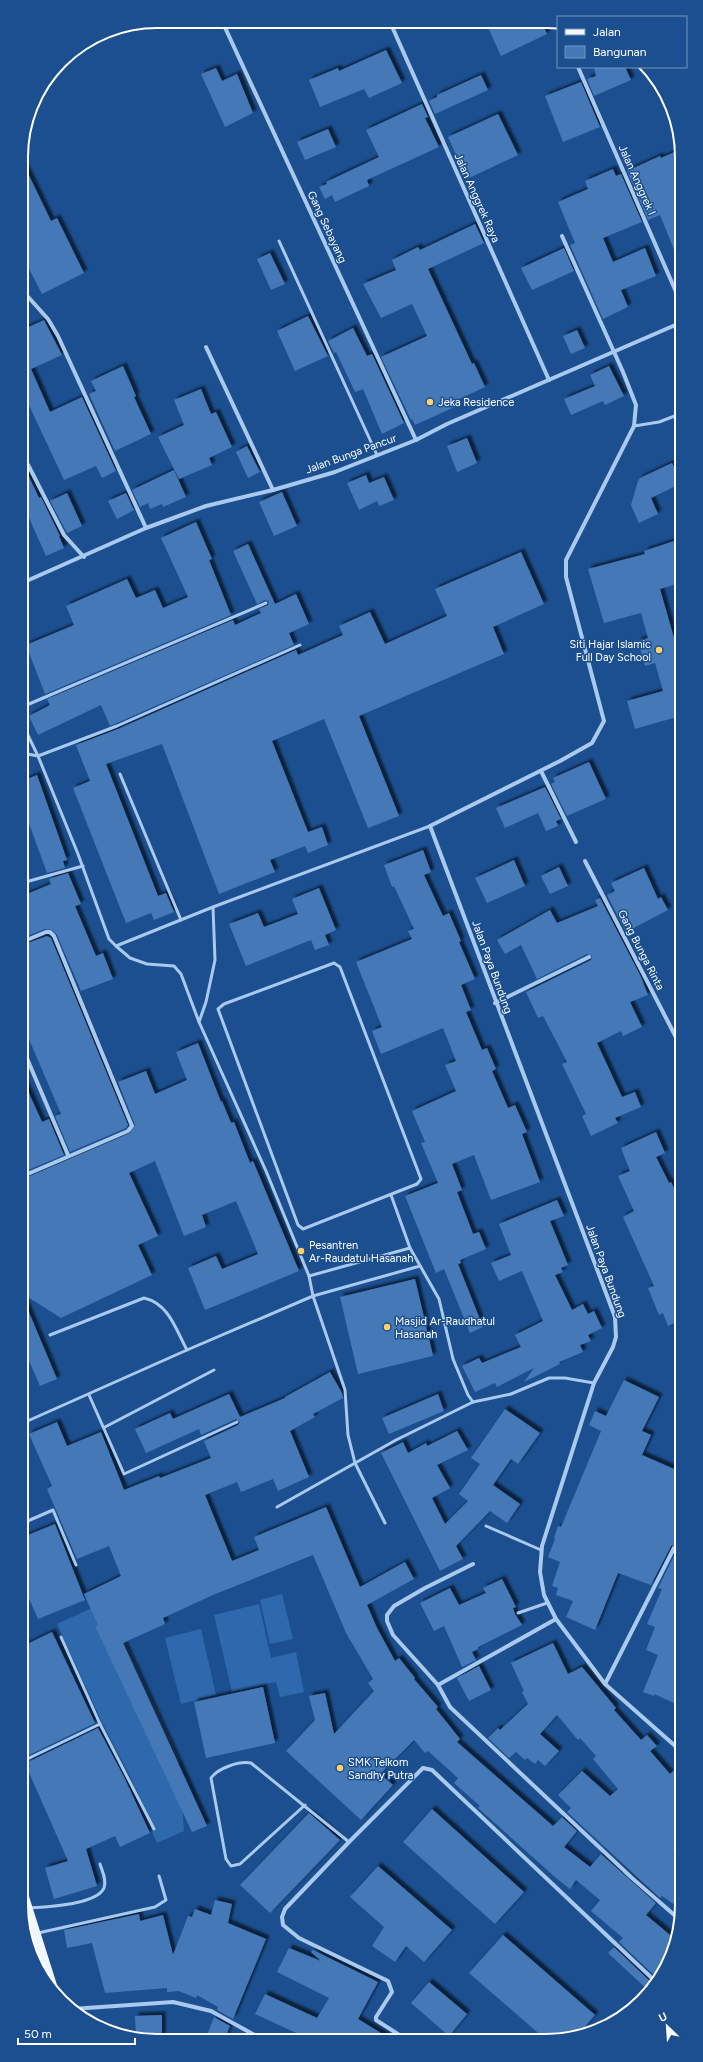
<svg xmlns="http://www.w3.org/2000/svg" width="703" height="2062" viewBox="0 0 703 2062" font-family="Figtree,sans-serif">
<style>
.grass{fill:#2e69ad}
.building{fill:#4478b7;filter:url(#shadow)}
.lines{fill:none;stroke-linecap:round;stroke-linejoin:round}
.lane{stroke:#a9c9ee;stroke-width:3}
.street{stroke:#a9c9ee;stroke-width:4}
.primary{stroke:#f0f6ff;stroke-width:10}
.poi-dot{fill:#ffd166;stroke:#1b4f8f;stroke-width:1.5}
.labels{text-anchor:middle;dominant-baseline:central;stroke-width:3;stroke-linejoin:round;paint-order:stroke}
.street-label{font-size:11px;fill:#fff;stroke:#1b4f8f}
.poi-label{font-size:11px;fill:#fff;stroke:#1b4f8f;text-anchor:start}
.rim{fill:none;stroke:#fff;stroke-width:2}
</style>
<defs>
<filter id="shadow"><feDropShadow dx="3.5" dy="-3.5" stdDeviation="1" flood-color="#0009"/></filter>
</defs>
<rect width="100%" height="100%" fill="#1b4f8f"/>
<!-- grass -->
<g class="grass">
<polygon points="282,1594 293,1639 270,1644 260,1600"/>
<polygon points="107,1601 179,1758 184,1831 157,1843 57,1624"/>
<polygon points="259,1604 271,1658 296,1652 304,1692 280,1697 276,1682 232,1692 214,1615"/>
<polygon points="201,1629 216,1695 181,1704 165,1638"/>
</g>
<!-- building -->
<g class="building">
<polygon points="486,23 542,23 547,34 501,56"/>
<polygon points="386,50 402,83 369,98 364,89 320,107 309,80 338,68 339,71"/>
<polygon points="594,67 625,67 631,80 594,96 587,79 596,76"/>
<polygon points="216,68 222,81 237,74 253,113 225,127 201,74"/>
<polygon points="481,75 488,90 435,114 429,101 437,97 437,95"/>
<polygon points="581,82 600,127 563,142 545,96"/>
<polygon points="422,104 428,117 425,118 439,147 367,180 369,186 335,202 332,195 325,199 319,187 327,184 326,182 379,157 366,130"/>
<polygon points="498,114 518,155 467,179 448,137"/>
<polygon points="328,129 336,147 305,160 297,142"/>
<polygon points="679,150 680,262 679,262 660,215 648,220 627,171 660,156 661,158"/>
<polygon points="21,159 51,221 57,218 84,273 42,294 21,253"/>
<polygon points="613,169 616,176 621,174 642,222 603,238 613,262 645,248 656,276 621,290 628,307 603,319 570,245 575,243 558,202 588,189 585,181"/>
<polygon points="475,224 484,243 428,269 472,364 474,363 485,387 455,401 457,406 415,425 412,419 411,420 381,357 427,336 412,304 381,318 363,284 396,270 392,260 418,247 420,250"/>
<polygon points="564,248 574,271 532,290 521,268"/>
<polygon points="270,253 285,284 271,290 257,259"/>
<polygon points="308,316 328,356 295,371 277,331"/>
<polygon points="44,320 62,355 31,369 50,412 82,397 116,471 102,478 96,466 64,480 27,401 22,403 22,330"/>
<polygon points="353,328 367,356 372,354 404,423 382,434 363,389 355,392 336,352 334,353 328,341"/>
<polygon points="577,330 585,348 571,354 563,336"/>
<polygon points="123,366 136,396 134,397 151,434 115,451 89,394 96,391 91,381"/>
<polygon points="609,366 624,396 605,405 603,401 571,415 564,399 595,386 590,375"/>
<polygon points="201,389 211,414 216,412 232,447 209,458 212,465 179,479 158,437 184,425 174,400"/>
<polygon points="467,438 477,463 457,472 447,446"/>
<polygon points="247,446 260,472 248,478 236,452"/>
<polygon points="22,462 39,498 41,497 60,536 59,536 64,548 46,556 22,502"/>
<polygon points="672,463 680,478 680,484 651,498 658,514 639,523 631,505 638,481 640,478"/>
<polygon points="174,470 186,497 163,507 162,504 150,509 148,503 140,507 132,490"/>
<polygon points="366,475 369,483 384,477 394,500 379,506 377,501 359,510 347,483"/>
<polygon points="282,492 297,526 274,536 259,502"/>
<polygon points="67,493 82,526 67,533 50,501"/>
<polygon points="126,493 134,510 117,519 108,501"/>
<polygon points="196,522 212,559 209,560 231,615 45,694 26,645 74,625 66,606 127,579 136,598 155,590 163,608 188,597 161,538"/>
<polygon points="680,539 680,583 660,589 680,659 680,716 635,729 627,701 663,691 655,663 645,666 638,641 648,638 641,613 604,623 588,569 645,554 644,551"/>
<polygon points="248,544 275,604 296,594 309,624 289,633 294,645 110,726 101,705 38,735 29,716 50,705 47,699 233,620 235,625 261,613 259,609 268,605 269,601 265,600 257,604 233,551"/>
<polygon points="521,552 544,604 493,627 504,654 359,716 399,816 368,828 324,719 272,741 308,832 322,827 328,845 308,853 305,846 270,860 275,872 219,894 162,744 106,764 158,896 166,893 174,912 154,920 151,913 126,923 73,788 90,781 76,745 118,729 296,650 298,655 343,635 339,626 370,612 385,644 447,616 435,589"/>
<polygon points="589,762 606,799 567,816 551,784 555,782 553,778"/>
<polygon points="37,775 67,860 63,861 65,868 47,873 27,818 25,819 22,812 22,781"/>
<polygon points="545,787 561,819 556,821 558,826 546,831 538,813 505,828 496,808"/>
<polygon points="423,850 431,872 424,875 443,916 449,913 461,941 459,942 475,979 461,985 471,1010 466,1012 482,1050 487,1048 496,1069 492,1071 508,1108 515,1105 527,1132 522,1134 540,1182 491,1200 474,1155 452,1164 462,1190 457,1192 473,1234 479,1232 486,1249 460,1260 461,1263 458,1264 483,1327 470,1333 444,1269 436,1273 405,1196 438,1183 421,1143 425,1142 412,1111 456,1091 445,1065 456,1061 443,1028 381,1054 372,1031 382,1027 356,962 412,939 408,931 414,929 394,886 392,887 384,865"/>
<polygon points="514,860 525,886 487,903 475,878"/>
<polygon points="559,867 568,886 550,894 541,876"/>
<polygon points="644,868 658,899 661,897 668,910 626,932 607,895 615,891 611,883"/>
<polygon points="68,873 81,904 75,906 96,956 103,953 113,979 81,991 57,935 52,930 45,929 22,938 22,896 51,884 49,879"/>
<polygon points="319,888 336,930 325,935 329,945 315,950 311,940 246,966 229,924 258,913 264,927 298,914 292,899"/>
<polygon points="600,898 641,977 648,995 630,1002 642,1027 623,1036 621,1031 597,1043 622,1097 635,1092 641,1107 615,1118 618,1123 591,1136 582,1116 586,1114 562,1064 567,1062 543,1016 538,1018 526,992 591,960 592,956 587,954 537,979 521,945 505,954 497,940 550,910 557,923 598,906 595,900"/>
<polygon points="47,936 51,938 128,1125 126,1128 70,1152 55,1116 61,1114 22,1023 22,945"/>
<polygon points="198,1043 221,1102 222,1101 231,1123 234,1122 250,1163 253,1161 299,1271 205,1310 188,1268 216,1256 222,1269 258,1254 236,1201 202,1215 206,1227 184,1236 155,1161 129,1173 158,1236 138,1245 152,1275 61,1318 23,1294 23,1179 130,1133 135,1125 118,1082 146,1071 155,1094 187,1080 176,1052"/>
<polygon points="23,1080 42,1122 49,1119 64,1155 23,1172"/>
<polygon points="656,1132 665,1153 656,1157 669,1183 671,1182 681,1202 681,1320 668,1326 663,1313 659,1315 648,1288 654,1286 623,1217 634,1211 618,1176 630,1171 621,1148"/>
<polygon points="557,1200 564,1216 550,1221 568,1265 561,1268 563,1272 555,1275 572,1310 583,1304 588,1314 594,1311 602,1328 588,1335 591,1341 580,1345 583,1352 559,1362 560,1364 524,1382 534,1368 497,1387 495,1383 475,1392 462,1366 479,1358 482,1363 521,1347 515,1335 543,1321 522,1271 499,1281 491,1263 511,1255 499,1224"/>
<polygon points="415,1279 433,1356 358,1374 340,1297"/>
<polygon points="23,1298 57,1379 40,1386 23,1347"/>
<polygon points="330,1372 342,1393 343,1398 313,1414 315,1417 290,1431 309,1477 278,1491 273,1479 241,1492 237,1482 205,1495 232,1561 259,1550 254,1537 326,1507 360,1587 405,1562 414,1579 367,1605 377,1628 395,1661 399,1658 415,1678 414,1679 438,1707 436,1709 460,1739 457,1742 553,1826 562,1817 577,1831 564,1847 590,1867 601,1854 656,1903 646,1915 676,1940 672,1957 658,1979 619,1942 623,1938 591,1911 600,1900 576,1880 570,1889 556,1878 478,1808 480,1806 454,1783 458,1778 428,1751 425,1753 414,1740 380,1774 393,1785 361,1820 286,1751 315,1720 309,1696 325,1693 334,1734 374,1691 368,1683 373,1679 346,1633 313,1555 213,1595 163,1618 165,1624 123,1643 207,1826 192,1832 95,1626 98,1625 84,1594 121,1576 109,1546 77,1559 47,1489 52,1486 29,1434 57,1422 67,1446 101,1432 124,1490 159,1476 160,1478 211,1458 204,1441 238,1425 240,1422 236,1419 201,1435 199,1429 146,1453 135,1429 170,1413 173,1419 229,1394 240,1417 285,1398 285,1397"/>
<polygon points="624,1380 659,1397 642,1431 651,1435 642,1455 681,1472 681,1706 654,1694 654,1696 643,1692 658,1655 646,1650 655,1627 647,1624 662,1589 658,1588 677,1550 677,1546 673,1545 671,1546 651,1585 618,1573 595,1630 566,1617 573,1601 556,1595 558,1588 552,1586 560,1562 548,1557 555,1539 554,1538 558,1526 561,1527 601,1431 589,1425 595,1411 606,1416"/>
<polygon points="438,1394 444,1411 389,1434 382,1418"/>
<polygon points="505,1409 540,1433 518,1464 511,1459 493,1485 520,1504 507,1523 490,1511 456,1546 463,1559 440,1571 381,1453 403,1442 408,1453 426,1443 427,1446 457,1431 468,1450 437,1465 450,1488 432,1498 445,1524 468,1501 459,1494 480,1464 471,1458"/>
<polygon points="55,1524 85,1600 38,1619 23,1585 23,1537"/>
<polygon points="502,1579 516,1607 513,1608 515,1614 522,1625 478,1647 478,1649 472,1652 476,1660 462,1667 444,1626 434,1631 420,1603 450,1588 459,1605 486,1593 483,1588"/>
<polygon points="52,1632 95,1723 25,1757 23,1753 23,1646"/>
<polygon points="553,1643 568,1674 582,1667 616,1708 614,1710 641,1740 647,1735 657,1746 650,1751 670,1774 682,1762 682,1846 673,1854 676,1857 674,1859 682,1865 682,1910 662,1896 660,1898 567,1812 571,1808 558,1795 582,1771 610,1796 618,1789 593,1759 596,1756 580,1738 578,1740 557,1715 540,1734 559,1751 545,1766 538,1760 535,1764 527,1758 525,1760 516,1752 509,1758 488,1738 498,1728 500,1730 528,1704 522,1692 524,1691 511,1663"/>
<polygon points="479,1666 491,1690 469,1701 457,1678"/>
<polygon points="263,1687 275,1743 206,1758 194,1702"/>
<polygon points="98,1728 124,1777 150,1833 120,1847 115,1836 86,1849 97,1886 54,1899 45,1868 68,1861 27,1768 30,1767 28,1762"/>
<polygon points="432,1809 524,1892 495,1924 403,1842"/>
<polygon points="309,1813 340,1840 270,1913 240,1885"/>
<polygon points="378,1866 452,1930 424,1962 406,1946 395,1962 372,1946 384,1927 350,1897"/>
<polygon points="215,1900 232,1904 228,1923 266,1939 233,2019 217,2010 218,2007 197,1995 196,1998 179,1991 167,1992 167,1988 105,1993 92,1943 67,1948 64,1930 139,1914 140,1921 163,1915 173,1955 188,1916 192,1917 195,1909 211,1915"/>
<polygon points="503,1935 595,2015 576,2037 544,2038 469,1973"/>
<polygon points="614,1947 654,1985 650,1992 608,1953"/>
<polygon points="289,1948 321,1961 311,1952 313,1950 378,1982 358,2019 389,2038 307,2038 255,2014 265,1994 317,2018 329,1998 277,1972"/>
<polygon points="429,1982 467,2014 449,2036 411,2003"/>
<polygon points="162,2015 162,2038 136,2038 135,2016"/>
<polygon points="214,2017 230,2026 225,2038 206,2038"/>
</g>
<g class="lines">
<!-- lane -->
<g class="lane">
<polyline points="279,241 377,455"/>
<polyline points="634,426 659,422 680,414"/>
<polyline points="22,707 266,603"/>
<polyline points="22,723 38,756 117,726 300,645"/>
<polyline points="22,753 38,756 78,854 109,939 116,946 213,907 430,826"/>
<polyline points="120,774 181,920"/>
<polyline points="22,883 83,866"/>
<polyline points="213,907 215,960 206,1002 199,1022 266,1171 309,1276 313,1296 345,1390 348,1435 355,1463 385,1523"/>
<polyline points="116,946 130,958 147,964 174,966 181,974 199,1022"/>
<polygon points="334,963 340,967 421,1179 417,1184 303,1229 298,1225 218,1009 224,1004"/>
<polyline points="391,1195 410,1248 439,1299 453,1359 468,1395 473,1402"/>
<polyline points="309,1276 410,1248"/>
<path d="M50,1335l94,-37c25,6 31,30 43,52"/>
<polyline points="89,1395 124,1474 237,1422"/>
<polyline points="23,1423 187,1350 313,1296 420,1266"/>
<polyline points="105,1427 214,1370"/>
<polyline points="277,1507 396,1440 473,1402 511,1394 549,1378 565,1378 594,1383"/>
<polyline points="23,1523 53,1510 76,1565"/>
<polyline points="486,1526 541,1550"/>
<polyline points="518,1613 547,1603"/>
<polyline points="61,1637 100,1724 154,1829"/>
<polyline points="23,1761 100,1724"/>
<path d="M305,1805l-65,59 -9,2 -5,-7 -15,-81c7,-10 28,-17 40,-15l98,79"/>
<path d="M29,1908c16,-1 68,-3 75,-20 3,-8 -2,-17 -4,-24"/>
<polyline points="38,1933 155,1907 166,1900 159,1876"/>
</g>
<!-- street -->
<g class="street">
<polyline points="222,21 416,440"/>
<polyline points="390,22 549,380"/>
<polyline points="578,67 680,301"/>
<polyline points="562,236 623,372 636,405 634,426 566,560 566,577 604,721 592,743 560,761 430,826 615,1317 616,1337 613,1347 594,1383 542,1546 540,1572 544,1595 556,1619 605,1684 682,1752"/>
<polyline points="21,289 48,319 58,336 146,528"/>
<polyline points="206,347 273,490"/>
<polyline points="22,453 64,535 84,557"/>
<polyline points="22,583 146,528 206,506 273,490 335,472 416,440 447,424 680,323"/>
<polyline points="541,771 576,842"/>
<polyline points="585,861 681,1047"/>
<polyline points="22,942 46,932 50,932 54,936 132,1126 128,1131 23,1176"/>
<polyline points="495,1003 589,957"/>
<polyline points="23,1049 68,1155"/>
<polyline points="473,1564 425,1588 394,1606 387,1615 387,1621 393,1635 438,1685 450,1707 632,1878 680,1920"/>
<polyline points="605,1684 674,1548"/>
<polyline points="438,1685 556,1619"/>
<polyline points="26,1937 34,1934"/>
<polyline points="72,2009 173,2002 211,2011 260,2038"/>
<polyline points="404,2038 376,2020 376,2017 392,1992 388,1981 299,1938 283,1925 282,1917 285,1909 349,1842 423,1768 432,1770 656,1982"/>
</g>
<!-- primary -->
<polyline class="primary" points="24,1897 54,1992"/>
</g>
<!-- markers -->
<g class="poi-dot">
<circle cx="430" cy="402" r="4"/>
<circle cx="659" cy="650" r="4"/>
<circle cx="301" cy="1251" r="4"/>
<circle cx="387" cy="1327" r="4"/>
<circle cx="340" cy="1768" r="4"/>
</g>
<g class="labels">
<!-- street labels -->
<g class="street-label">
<text transform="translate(637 180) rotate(66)">Jalan Anggrek I</text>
<text transform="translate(477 198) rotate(66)">Jalan Anggrek Raya</text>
<text transform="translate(327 227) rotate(65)">Gang Sebayang</text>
<text transform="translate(351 454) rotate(-20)">Jalan Bunga Pancur</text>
<text transform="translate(641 950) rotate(63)">Gang Bunga Rinta</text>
<text transform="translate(492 967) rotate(70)">Jalan Paya Bundung</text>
<text transform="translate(606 1271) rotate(70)">Jalan Paya Bundung</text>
</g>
<!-- poi labels -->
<g class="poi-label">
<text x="438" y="402">Jeka Residence</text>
<text x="651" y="644" text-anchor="end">Siti Hajar Islamic<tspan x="651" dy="13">Full Day School</tspan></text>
<text x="309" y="1245">Pesantren<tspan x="309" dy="13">Ar-Raudatul Hasanah</tspan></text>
<text x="395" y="1321">Masjid Ar-Raudhatul<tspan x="395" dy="13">Hasanah</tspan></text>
<text x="348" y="1762">SMK Telkom<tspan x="348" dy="13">Sandhy Putra</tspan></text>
</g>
</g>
<!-- crop -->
<path d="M0 0H703V2062H0ZM157 28H546A129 129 0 0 1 675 157V1905A129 129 0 0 1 546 2034H157A129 129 0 0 1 28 1905V157A129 129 0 0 1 157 28Z" fill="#1b4f8f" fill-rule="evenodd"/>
<path class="rim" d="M157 28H546A129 129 0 0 1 675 157V1905A129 129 0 0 1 546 2034H157A129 129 0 0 1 28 1905V157A129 129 0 0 1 157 28Z"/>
<!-- legend -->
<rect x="557" y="16" width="130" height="52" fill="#1b4f8f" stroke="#7695bc"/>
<rect x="565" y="29" width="20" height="6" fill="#f0f6ff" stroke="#7695bc"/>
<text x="593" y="36" font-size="12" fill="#ffffff">Jalan</text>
<rect x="565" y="46" width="20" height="12" fill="#4478b7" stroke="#7695bc"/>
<text x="593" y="56" font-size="12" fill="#ffffff">Bangunan</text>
<!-- north arrow -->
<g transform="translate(667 2026) rotate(335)" stroke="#1b4f8f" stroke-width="3" paint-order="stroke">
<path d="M0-3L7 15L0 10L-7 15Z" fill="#ffffff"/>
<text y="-6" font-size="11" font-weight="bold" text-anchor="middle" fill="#ffffff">U</text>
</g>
<!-- scale -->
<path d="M18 2038v6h117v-6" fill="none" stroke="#ffffff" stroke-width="2"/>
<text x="24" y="2038" font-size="12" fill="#ffffff" stroke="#1b4f8f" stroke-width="3" paint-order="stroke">50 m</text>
</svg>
